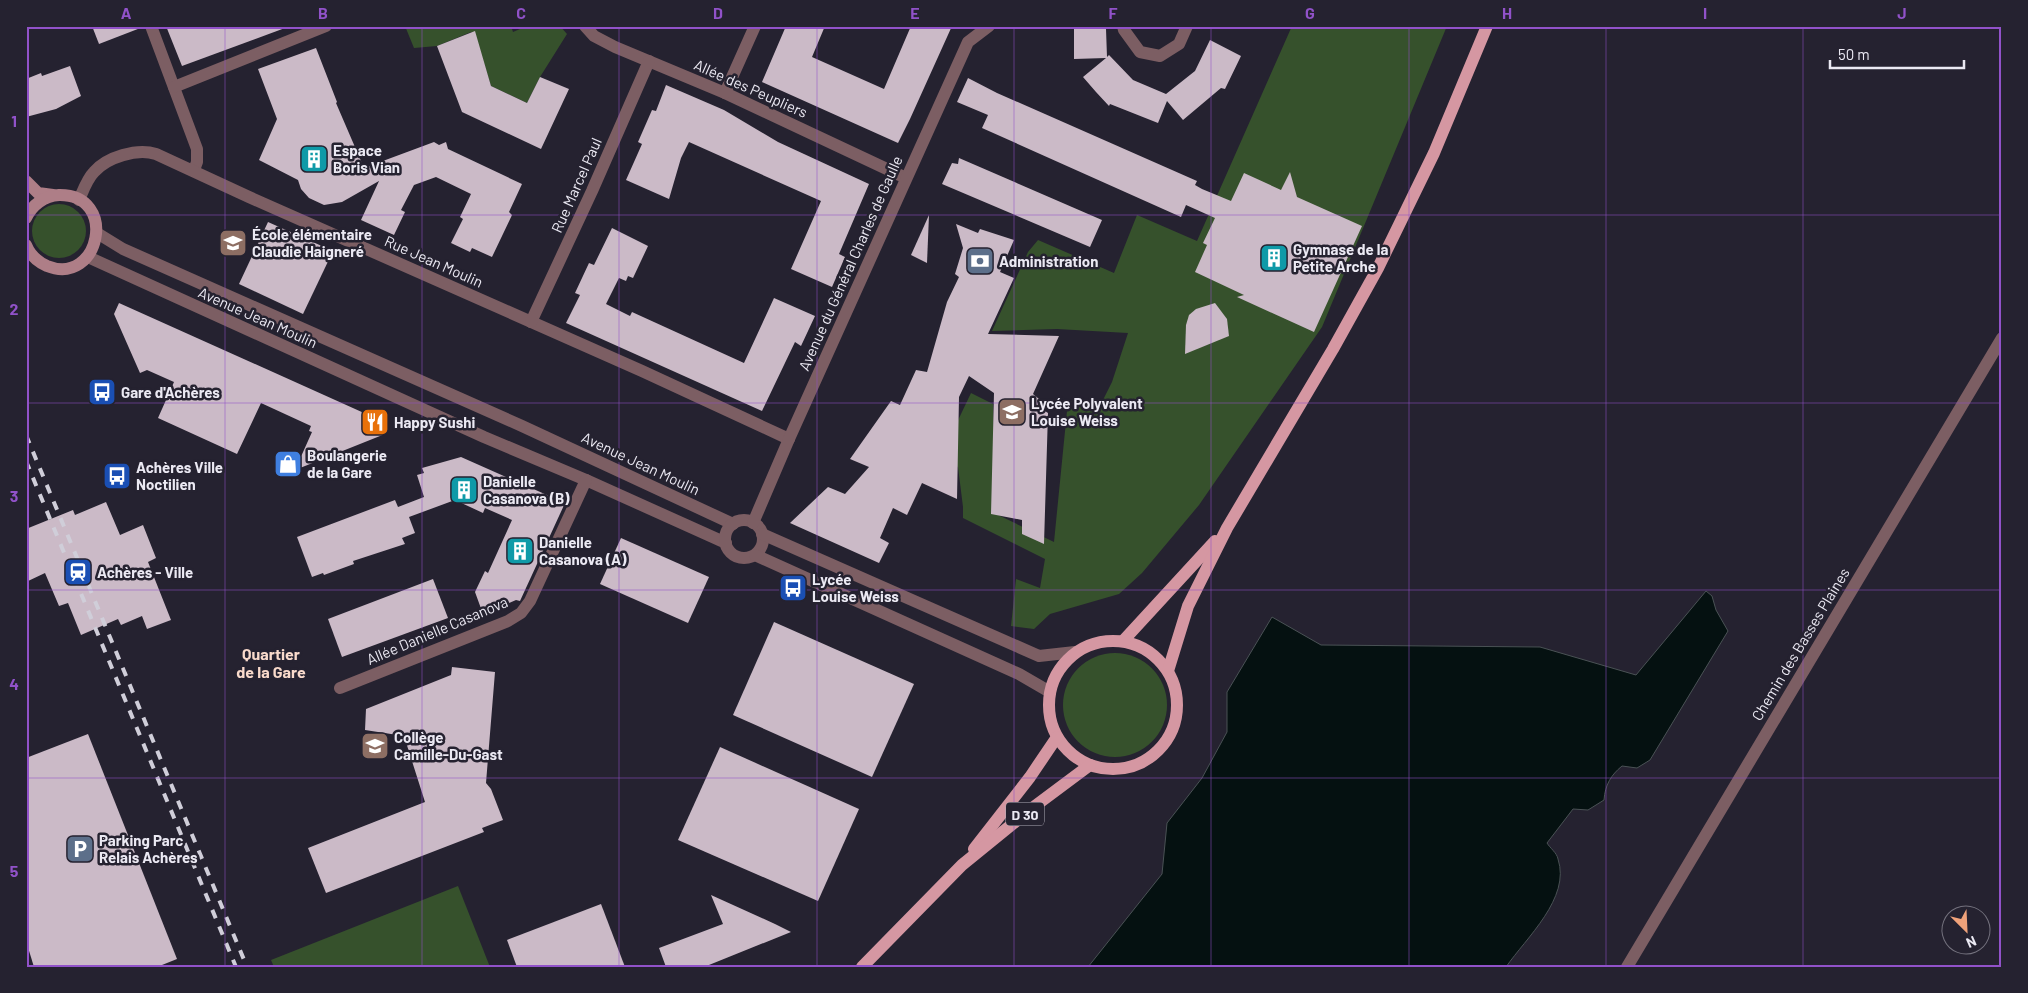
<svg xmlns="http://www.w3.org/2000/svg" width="2028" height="993" viewBox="0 0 2028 993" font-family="Barlow,sans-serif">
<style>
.green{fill:#36512c}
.water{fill:#051111;stroke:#4a5255}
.building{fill:#cbbac7}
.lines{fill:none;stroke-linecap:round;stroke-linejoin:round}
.street{stroke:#7c5e63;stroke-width:12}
.secondary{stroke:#ae7e87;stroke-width:12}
.primary{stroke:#d597a2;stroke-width:12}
.rail{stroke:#d0ced9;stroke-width:4;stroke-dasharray:9 9;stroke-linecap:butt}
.grid{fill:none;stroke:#9152c9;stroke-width:1;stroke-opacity:0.55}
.labels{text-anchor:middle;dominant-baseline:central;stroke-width:5;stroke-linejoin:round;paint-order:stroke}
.shield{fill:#252230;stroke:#b0adb8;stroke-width:1}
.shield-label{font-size:14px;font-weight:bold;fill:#ebe9f3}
.street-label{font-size:15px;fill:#ebe9f3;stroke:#252230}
.poi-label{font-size:15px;font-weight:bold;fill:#ebe9f3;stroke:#252230;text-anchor:start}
.neighbourhood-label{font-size:16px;font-weight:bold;fill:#f9dacb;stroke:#252230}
.neatline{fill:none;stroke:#9152c9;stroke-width:2}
.grid-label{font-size:16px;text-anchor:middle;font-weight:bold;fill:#9152c9}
</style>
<rect width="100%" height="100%" fill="#252230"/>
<!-- green -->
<g class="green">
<polygon points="405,26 511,26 513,32 527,26 560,26 567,34 540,77 527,103 491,86 475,34 471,32 437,46 414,48"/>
<polygon points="1292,26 1447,26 1322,327 1199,505 1142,573 1119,594 1050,614 1034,629 1011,626 1016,579 1040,588 1045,559 963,518 963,507 958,467 941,456 971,393 993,404 996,514 1054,542 1068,401 1101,404 1112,382 1128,333 1057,329 992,331 1028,252 1038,240 1114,273 1137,215 1197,241"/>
<circle cx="59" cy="231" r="27"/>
<circle cx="1115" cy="705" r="52"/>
<polygon points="458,886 490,967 274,967 271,960"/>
</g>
<!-- water -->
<path class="water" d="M1706,591l6,5 4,14 12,21 -78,129 -13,8 -15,-2c-11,9 -17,19 -18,34l-16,10 -15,-1 -26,34c3,5 10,10 11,16 13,39 -32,79 -52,108h-418l74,-93 5,-51 35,-45 25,-46v-40l45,-75 49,28 219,2 96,28z"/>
<!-- building -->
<g class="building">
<polygon points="92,26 143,26 143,27 99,44"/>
<polygon points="166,26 285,26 285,28 182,66"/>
<polygon points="786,26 825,26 812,57 884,89 911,26 952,26 910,119 898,143 762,82"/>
<polygon points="1074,26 1104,26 1104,29 1106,29 1107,57 1109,55 1133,80 1166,94 1195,71 1210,40 1241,56 1225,89 1221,88 1183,120 1167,101 1158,123 1110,104 1109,106 1096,92 1083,77 1106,58 1074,59"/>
<polygon points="475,31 491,86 527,103 540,77 569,89 541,149 462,112 437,46"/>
<polygon points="316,48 337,102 336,103 364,168 434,142 439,145 446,142 448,149 522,184 509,212 512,215 492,257 472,248 470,252 451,243 463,219 460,217 471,194 436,177 414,185 401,210 405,212 394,235 361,220 379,181 342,202 324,205 309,198 301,189 298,180 259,160 277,119 258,69"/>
<polygon points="70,66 81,96 56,109 26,117 26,79 41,73 42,76"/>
<polygon points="968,78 997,93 1197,181 1195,185 1202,189 1231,201 1244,173 1281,190 1290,172 1297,197 1362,226 1314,332 1237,297 1244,295 1195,272 1207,245 1203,243 1215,218 1186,205 1181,217 982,128 988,115 957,102"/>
<polygon points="666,85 724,110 778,142 869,184 839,254 845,257 832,287 791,269 821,201 689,142 681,158 669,199 626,180 642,144 638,142 652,110 656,111"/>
<polygon points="959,158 1102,220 1090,247 942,184 952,163 958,164"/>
<polygon points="929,215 927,263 911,255"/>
<polygon points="268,222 333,251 303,314 239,284"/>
<polygon points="956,224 978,233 980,229 1014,240 1000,272 1014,278 988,334 1059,336 1033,394 1045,404 1045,411 1048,413 1044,544 1022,534 1022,520 991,514 994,393 969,376 959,397 957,499 922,483 907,515 893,508 880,538 889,543 879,563 790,523 828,487 845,494 869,467 850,459 891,401 900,405 916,370 927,372 947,302 959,277 955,274 963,248"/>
<polygon points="612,228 648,246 633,278 628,276 626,281 619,278 606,304 630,316 632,312 744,363 774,298 815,316 801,346 795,342 762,411 566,323 580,295 575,293 589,263 594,265"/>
<polygon points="119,303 384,422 382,426 385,434 295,470 312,432 309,431 311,426 261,403 237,454 158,418 174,382 147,370 140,373 114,314"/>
<polygon points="1215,303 1227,319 1229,336 1185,354 1186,325 1189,315 1196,309"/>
<polygon points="461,457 565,503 520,601 516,600 483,614 475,592 485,571 488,573 512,520 485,508 483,513 455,500 409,517 415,533 402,538 405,544 353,561 354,564 324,575 323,573 312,577 297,537 395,500 398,507 424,497 417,475 424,473 422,468"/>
<polygon points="106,502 120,535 143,525 156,558 148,562 171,620 147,629 142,616 121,625 118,619 81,635 68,603 59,606 45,573 26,582 26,529 73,510 75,515"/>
<polygon points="621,538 709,577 688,623 600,584"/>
<polygon points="433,579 448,618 342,657 328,619"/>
<polygon points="774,622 914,684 872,777 733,715"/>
<polygon points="452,667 495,672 486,783 491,789 503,820 482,828 484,832 326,893 308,848 425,802 404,736 365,730 366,709 451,675"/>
<polygon points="88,734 177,959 157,967 34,967 26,941 26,758"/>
<polygon points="720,747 859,809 818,901 678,840"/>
<polygon points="711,895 775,924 791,932 704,967 666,967 659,948 723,924"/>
<polygon points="601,904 625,967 517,967 507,940"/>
</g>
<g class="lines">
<!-- street -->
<g class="street">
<polyline points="151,26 197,149 197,162 194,170"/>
<polyline points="585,26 594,36 615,47 725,93 906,178"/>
<polyline points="1123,26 1124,30 1140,52 1160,56 1179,44 1187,26"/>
<polyline points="174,87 326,26"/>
<polyline points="725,93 755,26"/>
<path d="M79,200c4,-9 8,-21 15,-28 13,-15 43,-24 62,-18l93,43 393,174 147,68"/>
<polyline points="97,233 123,249 522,426 733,524"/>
<polyline points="88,257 484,437 586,480 726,543"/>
<polyline points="531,322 592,191 649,61"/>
<circle cx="744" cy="539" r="19"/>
<polyline points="753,523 789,439 968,42 989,26"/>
<polyline points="762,534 1039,656 1075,652"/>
<polyline points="755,555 1019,674 1050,692"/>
<polyline points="340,688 508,621 521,613 530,601 586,480"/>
<polyline points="1627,967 2002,338"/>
</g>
<!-- secondary -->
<g class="secondary">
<polyline points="26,181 38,193 53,195"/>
<path d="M26,218c6,-13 18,-22 33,-23 60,-1 41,92 -12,71 -9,-4 -17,-11 -21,-21"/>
</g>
<!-- primary -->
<g class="primary">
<circle cx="1113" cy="705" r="64"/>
<polyline points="1123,641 1215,541"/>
<polyline points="1168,671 1188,606 1227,528 1333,349 1378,268 1434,153 1487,26"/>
<polyline points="974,849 1030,777 1057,737"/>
<polyline points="862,967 962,865 1031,809 1090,765"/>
</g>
<!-- rail -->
<g class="rail">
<polyline points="26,435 247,967"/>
<polyline points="26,461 236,967"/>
</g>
</g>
<!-- grid -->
<path class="grid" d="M225,26v941M422,26v941M619,26v941M817,26v941M1014,26v941M1211,26v941M1409,26v941M1606,26v941M1803,26v941M26,215h1976M26,403h1976M26,590h1976M26,778h1976"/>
<!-- icons -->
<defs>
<symbol id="building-square" viewBox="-11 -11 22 22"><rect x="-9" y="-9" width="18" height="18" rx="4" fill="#0f9aa8" stroke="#252230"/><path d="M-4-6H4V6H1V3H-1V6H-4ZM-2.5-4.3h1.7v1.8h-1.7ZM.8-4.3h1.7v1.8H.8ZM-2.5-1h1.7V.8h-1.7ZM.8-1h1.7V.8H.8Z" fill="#fff"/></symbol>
<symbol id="school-square" viewBox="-11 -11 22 22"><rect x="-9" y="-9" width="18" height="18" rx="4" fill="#8d6e63" stroke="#252230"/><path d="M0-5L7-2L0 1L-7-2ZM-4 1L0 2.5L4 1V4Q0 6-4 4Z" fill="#fff"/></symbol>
<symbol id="bank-square" viewBox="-11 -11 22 22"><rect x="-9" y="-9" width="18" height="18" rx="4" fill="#5c6f8a" stroke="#252230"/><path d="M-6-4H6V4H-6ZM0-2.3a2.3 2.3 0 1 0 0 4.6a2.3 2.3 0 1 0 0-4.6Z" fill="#fff"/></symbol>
<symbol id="bus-square" viewBox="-11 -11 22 22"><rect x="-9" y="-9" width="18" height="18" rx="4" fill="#1a4fb4" stroke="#252230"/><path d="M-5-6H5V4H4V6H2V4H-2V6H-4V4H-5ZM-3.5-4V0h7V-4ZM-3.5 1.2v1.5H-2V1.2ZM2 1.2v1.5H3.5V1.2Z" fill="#fff"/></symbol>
<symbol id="restaurant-square" viewBox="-11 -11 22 22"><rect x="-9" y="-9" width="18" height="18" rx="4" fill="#e8710a" stroke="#252230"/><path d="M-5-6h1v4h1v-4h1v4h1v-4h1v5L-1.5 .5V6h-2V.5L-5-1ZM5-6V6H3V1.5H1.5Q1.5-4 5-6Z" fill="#fff"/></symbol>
<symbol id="shop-square" viewBox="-11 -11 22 22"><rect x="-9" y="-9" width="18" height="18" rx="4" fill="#3f7fe0" stroke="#252230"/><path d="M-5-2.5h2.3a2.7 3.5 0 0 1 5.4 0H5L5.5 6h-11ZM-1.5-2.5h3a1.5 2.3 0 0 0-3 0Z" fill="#fff"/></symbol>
<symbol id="station-square" viewBox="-11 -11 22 22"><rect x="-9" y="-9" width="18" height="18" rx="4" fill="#1a4fb4" stroke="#252230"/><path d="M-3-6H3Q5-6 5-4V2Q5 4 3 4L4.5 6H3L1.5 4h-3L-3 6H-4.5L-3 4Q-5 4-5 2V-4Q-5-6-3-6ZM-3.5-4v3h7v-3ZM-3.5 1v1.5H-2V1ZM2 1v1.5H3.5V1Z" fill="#fff"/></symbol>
<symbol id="parking-square" viewBox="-11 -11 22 22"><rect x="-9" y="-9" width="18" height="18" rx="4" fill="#5c6f8a" stroke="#252230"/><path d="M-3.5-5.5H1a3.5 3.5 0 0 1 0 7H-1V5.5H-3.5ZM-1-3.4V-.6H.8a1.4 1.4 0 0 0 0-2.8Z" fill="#fff"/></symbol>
</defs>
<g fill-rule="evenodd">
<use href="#building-square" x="298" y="143" width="32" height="32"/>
<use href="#school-square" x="217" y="227" width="32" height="32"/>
<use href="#building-square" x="1258" y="242" width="32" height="32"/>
<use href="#bank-square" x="964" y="245" width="32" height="32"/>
<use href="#bus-square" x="86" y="376" width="32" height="32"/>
<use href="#school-square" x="996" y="396" width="32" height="32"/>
<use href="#restaurant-square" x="359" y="406" width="32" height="32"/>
<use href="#shop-square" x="272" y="448" width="32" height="32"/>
<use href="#bus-square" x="101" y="460" width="32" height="32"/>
<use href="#building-square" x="448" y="474" width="32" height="32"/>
<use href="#building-square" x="504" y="535" width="32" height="32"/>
<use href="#station-square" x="62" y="556" width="32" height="32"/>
<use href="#bus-square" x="777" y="572" width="32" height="32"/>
<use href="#school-square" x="359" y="730" width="32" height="32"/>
<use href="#parking-square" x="64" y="833" width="32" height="32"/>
</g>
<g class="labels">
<!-- shield labels -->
<rect class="shield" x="1006" y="802.5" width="38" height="23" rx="4"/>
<g class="shield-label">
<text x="1025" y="814">D 30</text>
</g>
<!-- street labels -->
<g class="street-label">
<text transform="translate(751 88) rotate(24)">Allée des Peupliers</text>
<text transform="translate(576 185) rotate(-66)">Rue Marcel Paul</text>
<text transform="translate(434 261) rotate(24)">Rue Jean Moulin</text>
<text transform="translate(850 263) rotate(-66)">Avenue du Général Charles de Gaulle</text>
<text transform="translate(258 317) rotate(24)">Avenue Jean Moulin</text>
<text transform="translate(641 463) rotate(25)">Avenue Jean Moulin</text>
<text transform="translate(437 630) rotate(-23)">Allée Danielle Casanova</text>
<text transform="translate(1800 644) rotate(-59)">Chemin des Basses Plaines</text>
</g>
<!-- poi labels -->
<g class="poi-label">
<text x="333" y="150">Espace<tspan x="333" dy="17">Boris Vian</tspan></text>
<text x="252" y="234">École élémentaire<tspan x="252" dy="17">Claudie Haigneré</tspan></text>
<text x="1293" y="249">Gymnase de la<tspan x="1293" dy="17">Petite Arche</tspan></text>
<text x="999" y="261">Administration</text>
<text x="121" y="392">Gare d'Achères</text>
<text x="1031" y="403">Lycée Polyvalent<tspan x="1031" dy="17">Louise Weiss</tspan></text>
<text x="394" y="422">Happy Sushi</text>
<text x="307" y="455">Boulangerie<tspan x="307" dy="17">de la Gare</tspan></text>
<text x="136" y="467">Achères Ville<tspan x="136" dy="17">Noctilien</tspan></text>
<text x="483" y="481">Danielle<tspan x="483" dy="17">Casanova (B)</tspan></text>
<text x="539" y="542">Danielle<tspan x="539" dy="17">Casanova (A)</tspan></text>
<text x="97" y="572">Achères - Ville</text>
<text x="812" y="579">Lycée<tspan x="812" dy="17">Louise Weiss</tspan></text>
<text x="394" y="737">Collège<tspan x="394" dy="17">Camille-Du-Gast</tspan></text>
<text x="99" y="840">Parking Parc<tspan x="99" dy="17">Relais Achères</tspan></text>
</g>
<!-- neighbourhood labels -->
<g class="neighbourhood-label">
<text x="271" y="653">Quartier<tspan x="271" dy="18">de la Gare</tspan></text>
</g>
</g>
<!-- border -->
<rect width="2028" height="993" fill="none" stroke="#252230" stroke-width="55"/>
<!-- north arrow -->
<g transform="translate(1966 930) rotate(156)"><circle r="24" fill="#252230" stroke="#74727e"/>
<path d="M0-4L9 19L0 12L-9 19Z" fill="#f0a27a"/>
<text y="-8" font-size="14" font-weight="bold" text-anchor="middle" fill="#ebe9f3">N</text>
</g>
<!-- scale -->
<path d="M1830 60v8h134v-8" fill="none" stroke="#ebe9f3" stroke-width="2.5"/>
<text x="1838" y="60" font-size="15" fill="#ebe9f3" stroke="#252230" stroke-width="4" paint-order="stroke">50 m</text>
<rect x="28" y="28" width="1972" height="938" class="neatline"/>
<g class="grid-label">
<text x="126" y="19">A</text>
<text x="323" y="19">B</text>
<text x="521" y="19">C</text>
<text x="718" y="19">D</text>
<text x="915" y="19">E</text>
<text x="1113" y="19">F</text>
<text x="1310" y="19">G</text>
<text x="1507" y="19">H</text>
<text x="1705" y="19">I</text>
<text x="1902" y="19">J</text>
<text x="14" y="127">1</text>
<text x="14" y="315">2</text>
<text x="14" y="502">3</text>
<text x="14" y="690">4</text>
<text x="14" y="877">5</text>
</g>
</svg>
